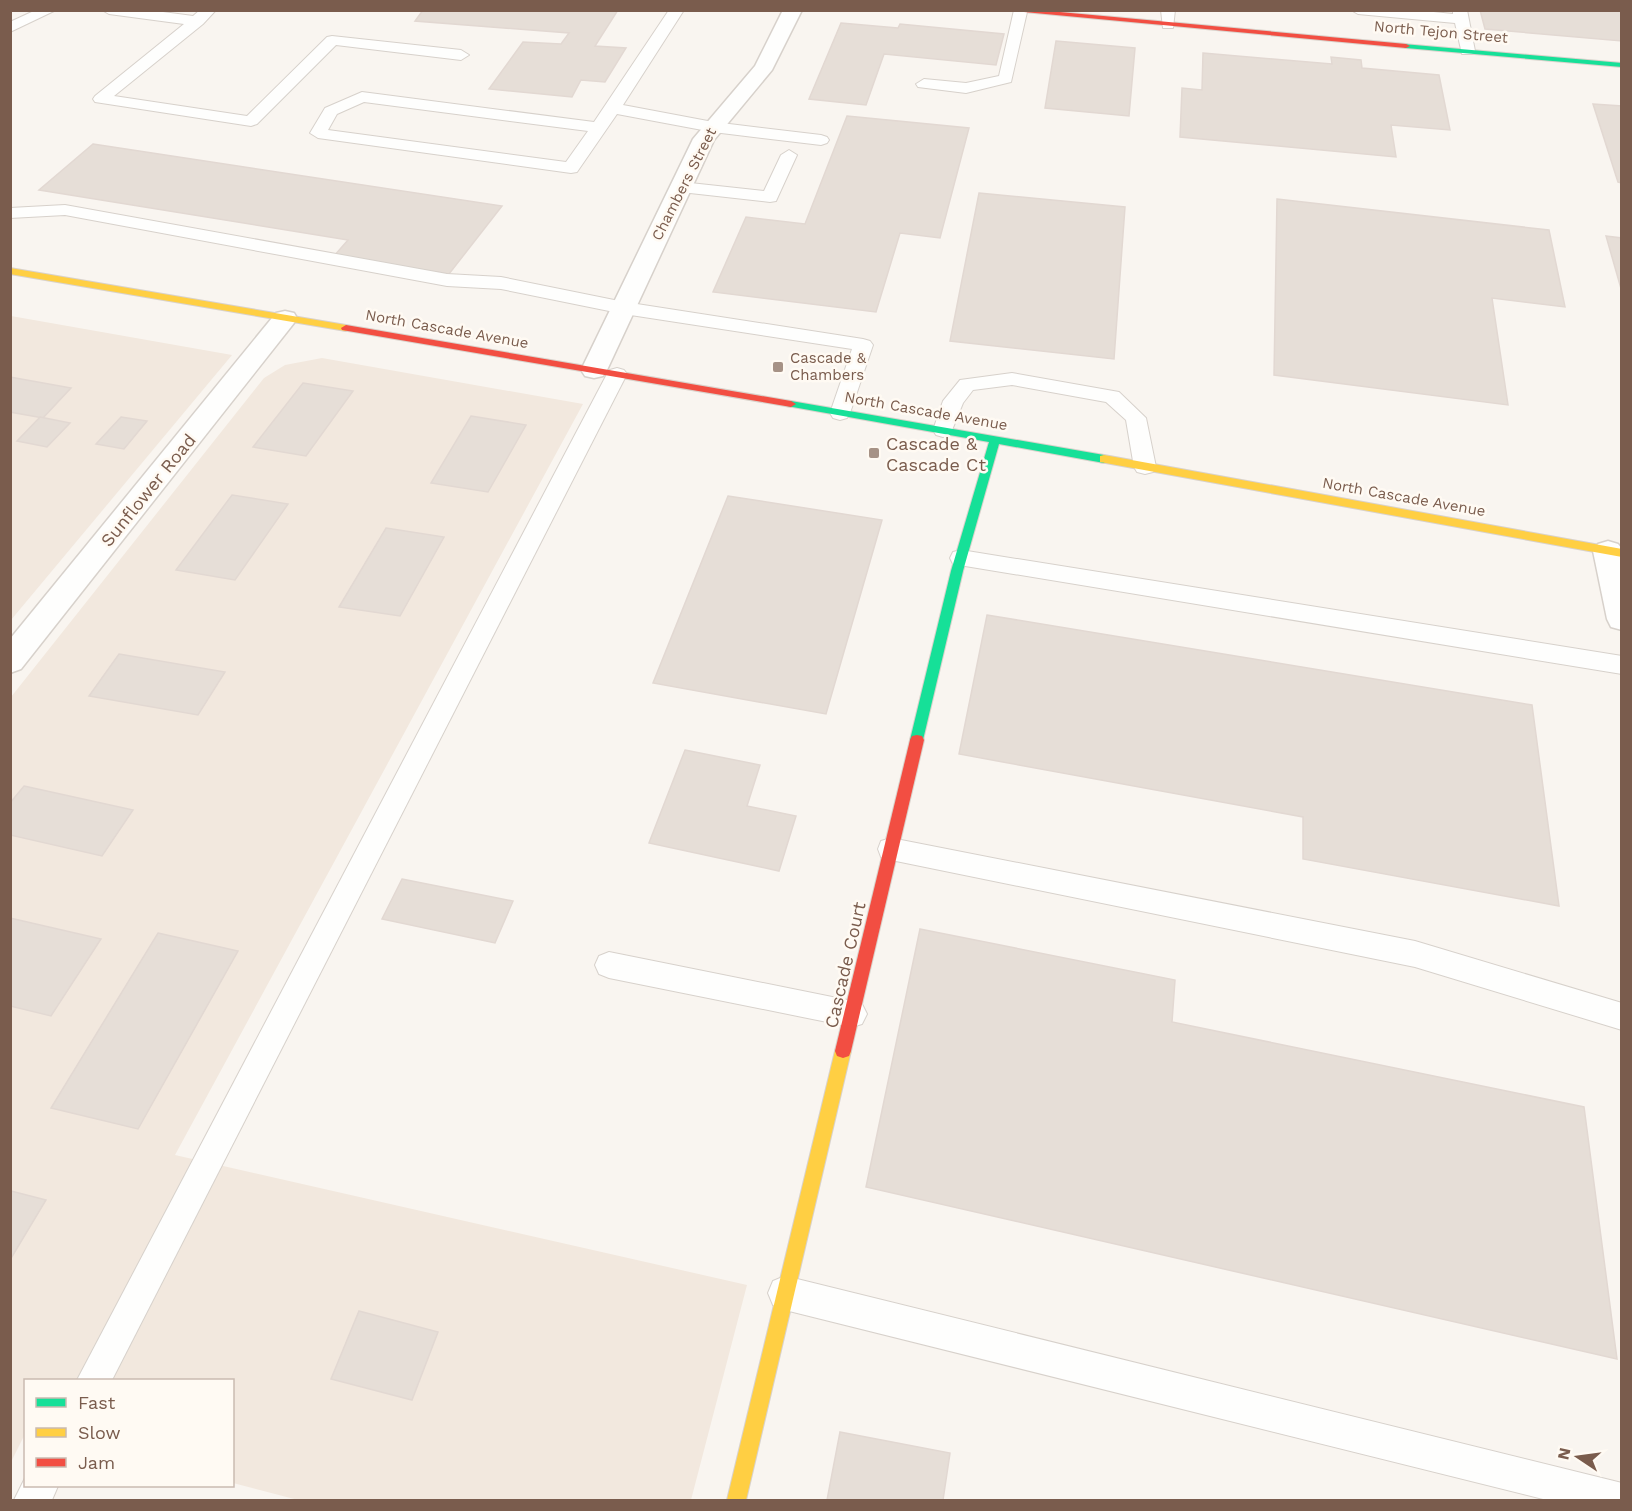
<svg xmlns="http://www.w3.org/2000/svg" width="1632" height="1511" viewBox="0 0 1632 1511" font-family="'Work Sans',sans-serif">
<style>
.residential{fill:#f2e8de}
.building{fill:#e6ded7;stroke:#e2d8d2;stroke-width:1.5}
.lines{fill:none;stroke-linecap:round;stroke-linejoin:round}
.lane-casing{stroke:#d7d1cb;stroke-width:2}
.street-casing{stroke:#d7d1cb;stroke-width:3}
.fast-casing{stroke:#d9d2cb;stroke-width:2}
.slow-casing{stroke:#d9d2cb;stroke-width:2}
.jam-casing{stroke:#d9d2cb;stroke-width:2}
.lane{fill:#fefefd;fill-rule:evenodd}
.street{fill:#fefefd;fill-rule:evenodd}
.fast{fill:#16e098;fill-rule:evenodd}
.slow{fill:#ffcf43;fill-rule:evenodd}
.jam{fill:#f24e42;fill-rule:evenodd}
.poi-dot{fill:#a69286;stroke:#fffaf3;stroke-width:2}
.labels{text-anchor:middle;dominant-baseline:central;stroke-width:5;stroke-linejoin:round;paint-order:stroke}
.far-street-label{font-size:15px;fill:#7a5c4d;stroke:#fffaf3}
.far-poi-label{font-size:15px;fill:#7a5c4d;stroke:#fffaf3;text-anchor:start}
.poi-label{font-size:18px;fill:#7a5c4d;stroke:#fffaf3;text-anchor:start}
.street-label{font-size:18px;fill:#7a5c4d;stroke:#fffaf3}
</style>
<rect width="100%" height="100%" fill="#f9f5f0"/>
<!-- residential -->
<g class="residential">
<polygon points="11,316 232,355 11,620"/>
<polygon points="322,358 583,404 175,1155 747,1285 691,1500 298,1500 233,1483 232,1380 26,1380 25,1434 11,1462 11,697 264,378 285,365"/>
</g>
<!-- building -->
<g class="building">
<polygon points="423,10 618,10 595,46 626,48 605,82 581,80 572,97 489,89 523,42 561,44 569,33 415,21"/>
<polygon points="1480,10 1622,10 1622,41 1485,29"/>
<polygon points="841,23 898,28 900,24 1004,34 996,65 884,54 866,105 809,99"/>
<polygon points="1056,41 1135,48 1129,116 1045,108"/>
<polygon points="1203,53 1332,64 1331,57 1361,60 1362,68 1439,75 1450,130 1391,125 1396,157 1180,137 1182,88 1202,90"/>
<polygon points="1593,104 1622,106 1622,183 1618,182"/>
<polygon points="847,116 969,128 940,238 900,233 876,312 713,292 746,217 805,224"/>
<polygon points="93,144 502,206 449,274 334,256 348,240 39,190"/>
<polygon points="979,193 1125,207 1114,359 950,341"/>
<polygon points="1277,199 1549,230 1565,307 1492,298 1508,405 1274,375"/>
<polygon points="1606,236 1622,238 1622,292"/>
<polygon points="10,377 71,388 43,418 10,412"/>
<polygon points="303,383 353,391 306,456 253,447"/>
<polygon points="471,416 526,425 488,492 431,483"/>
<polygon points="40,417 70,423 47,447 17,441"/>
<polygon points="121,417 147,421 124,449 96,444"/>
<polygon points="232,495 288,504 235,580 176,570"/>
<polygon points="728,496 882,520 826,714 653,683"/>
<polygon points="386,528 444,537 400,616 339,607"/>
<polygon points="987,615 1532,705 1559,906 1303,859 1303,817 959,754"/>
<polygon points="119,654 225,672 198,715 89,696"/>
<polygon points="685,750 760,765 747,806 796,816 779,871 649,843"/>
<polygon points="24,786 133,810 102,856 10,835 10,803"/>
<polygon points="402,879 513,901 495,943 382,919"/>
<polygon points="10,918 101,939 51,1016 10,1006"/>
<polygon points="920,929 1175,980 1172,1022 1584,1107 1617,1359 866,1187"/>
<polygon points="158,933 238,951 138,1129 51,1108"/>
<polygon points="11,1191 46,1200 10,1260 10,1192"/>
<polygon points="359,1311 438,1332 412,1400 331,1379"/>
<polygon points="840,1432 950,1453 943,1500 827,1500"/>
</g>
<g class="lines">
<defs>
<g id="lane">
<polygon points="36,10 56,10 10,32 10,22"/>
<polygon points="102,10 148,10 193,16 200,10 216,10 203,24 114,96 247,116 327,37 332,36 461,50 469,55 461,60 336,45 257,124 251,126 95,102 93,99 95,96 184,24 109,14"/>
<path d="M669,10h15l-61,95 90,17 108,13 6,2 2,3 -2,3 -6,2 -108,-13 -96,-18 -40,58 -6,1 -253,-35 -8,-5 15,-25 37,-16 232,30zM364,102l224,29 -22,31 -238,-32 9,-16z"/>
<polygon points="1014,10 1027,12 1011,82 966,93 918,87 916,84 924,79 966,83 999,76"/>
<polygon points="1161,10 1175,10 1173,28 1163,28"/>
<polygon points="1351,10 1414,10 1453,14 1453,10 1467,10 1475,51 1472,54 1462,54 1455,23 1358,14"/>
<polygon points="789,150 797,155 776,201 770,202 681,192 675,191 672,187 675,183 681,182 764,191 781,155"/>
<polygon points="65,205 447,274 501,277 624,302 863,339 870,341 873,345 850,413 847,418 840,420 833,418 830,413 852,349 624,314 501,289 447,286 65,215 10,218 10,208"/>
<polygon points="617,368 624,370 627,374 112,1380 77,1380 607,374 610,370"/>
<polygon points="1012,373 1119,392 1146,418 1156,467 1153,472 1145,474 1137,472 1134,467 1126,420 1106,402 1012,385 973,390 963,403 950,435 943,437 936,435 933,430 943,401 960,380"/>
<polygon points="961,550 1622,656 1622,674 953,564 950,558 953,552"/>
<polygon points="891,838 1415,941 1622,1003 1622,1030 1415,967 891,860 881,857 878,849 881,841"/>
<polygon points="609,952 852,1001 862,1004 867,1014 862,1024 852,1027 609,978 599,974 595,965 599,956"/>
<polygon points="785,1276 1618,1482 1622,1483 1622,1500 1547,1500 785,1310 773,1305 768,1293 773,1281"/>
<polygon points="26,1476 26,1486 58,1486 52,1500 14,1500"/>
</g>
<g id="street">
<polygon points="783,10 802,10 772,70 714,140 607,370 603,376 594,378 585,376 581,370 693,139 755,66"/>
<polygon points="285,311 294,313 297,318 294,323 21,669 10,673 10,639 276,313"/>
<polygon points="1608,541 1618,544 1622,549 1622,630 1611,627 1607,619 1593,551 1598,544"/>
</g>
<g id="fast">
<polygon points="1403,44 1622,63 1622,67 1406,48 1402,46"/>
<polygon points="791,401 1104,455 1110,459 1104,463 999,444 963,571 922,744 912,744 910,740 951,571 989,442 787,406 786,404"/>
</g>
<g id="slow">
<polygon points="10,268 346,325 351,328 346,331 10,274"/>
<polygon points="1104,455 1622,549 1622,557 1100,462 1100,456"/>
<polygon points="843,1044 849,1046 851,1051 746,1500 727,1500 835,1051 837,1046"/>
</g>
<g id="jam">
<polygon points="1004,10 1038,10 1406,44 1410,46 1406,48"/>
<polygon points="346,325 791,401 796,404 791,407 342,330 341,328"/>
<polygon points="917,735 922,736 924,740 851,1051 849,1056 843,1058 837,1056 835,1051 910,740 912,736"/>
</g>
</defs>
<!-- lane casing -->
<use href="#lane" class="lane-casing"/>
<!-- street casing -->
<use href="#street" class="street-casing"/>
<!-- fast casing -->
<use href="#fast" class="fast-casing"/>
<!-- slow casing -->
<use href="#slow" class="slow-casing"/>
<!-- jam casing -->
<use href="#jam" class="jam-casing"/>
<!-- lane -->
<use href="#lane" class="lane"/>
<!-- street -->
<use href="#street" class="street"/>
<!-- fast -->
<use href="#fast" class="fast"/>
<!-- slow -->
<use href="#slow" class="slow"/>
<!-- jam -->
<use href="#jam" class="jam"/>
</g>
<!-- markers -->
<g class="poi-dot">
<rect x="772" y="361" width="12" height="12" rx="3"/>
<rect x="868" y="447" width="12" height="12" rx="3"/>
</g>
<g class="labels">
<!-- far-street labels -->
<g class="far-street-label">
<text transform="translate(1441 32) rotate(5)">North Tejon Street</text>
<text transform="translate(684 184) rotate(-63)">Chambers Street</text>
<text transform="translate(447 329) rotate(10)">North Cascade Avenue</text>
<text transform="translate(926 411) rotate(10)">North Cascade Avenue</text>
<text transform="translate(1404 497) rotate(10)">North Cascade Avenue</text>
</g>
<!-- far-poi labels -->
<g class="far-poi-label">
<text x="790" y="358">Cascade &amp;<tspan x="790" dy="17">Chambers</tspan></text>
</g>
<!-- poi labels -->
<g class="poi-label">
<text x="886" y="443">Cascade &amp;<tspan x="886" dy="21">Cascade Ct</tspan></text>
</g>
<!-- street labels -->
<g class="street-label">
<text transform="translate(148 490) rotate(-51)">Sunflower Road</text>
<text transform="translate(845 965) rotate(-77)">Cascade Court</text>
</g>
</g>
<!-- border -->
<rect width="1632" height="1511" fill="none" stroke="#7a5c4d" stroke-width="24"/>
<!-- legend -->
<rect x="24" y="1379" width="210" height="108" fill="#fffaf3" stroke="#cabbb1" stroke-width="1.5"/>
<rect x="36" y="1398" width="30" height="9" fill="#16e098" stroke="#cabbb1" stroke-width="1.5"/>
<text x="78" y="1409" font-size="18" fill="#7a5c4d">Fast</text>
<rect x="36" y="1428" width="30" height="9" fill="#ffcf43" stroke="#cabbb1" stroke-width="1.5"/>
<text x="78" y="1439" font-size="18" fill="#7a5c4d">Slow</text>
<rect x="36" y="1458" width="30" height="9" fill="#f24e42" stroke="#cabbb1" stroke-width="1.5"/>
<text x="78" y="1469" font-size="18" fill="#7a5c4d">Jam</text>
<!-- north arrow -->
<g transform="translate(1578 1457) rotate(283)" stroke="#fffaf3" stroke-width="4.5" paint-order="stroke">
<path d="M0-4.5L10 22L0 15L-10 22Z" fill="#7a5c4d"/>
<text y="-9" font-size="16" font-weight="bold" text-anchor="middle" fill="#7a5c4d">N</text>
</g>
</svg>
